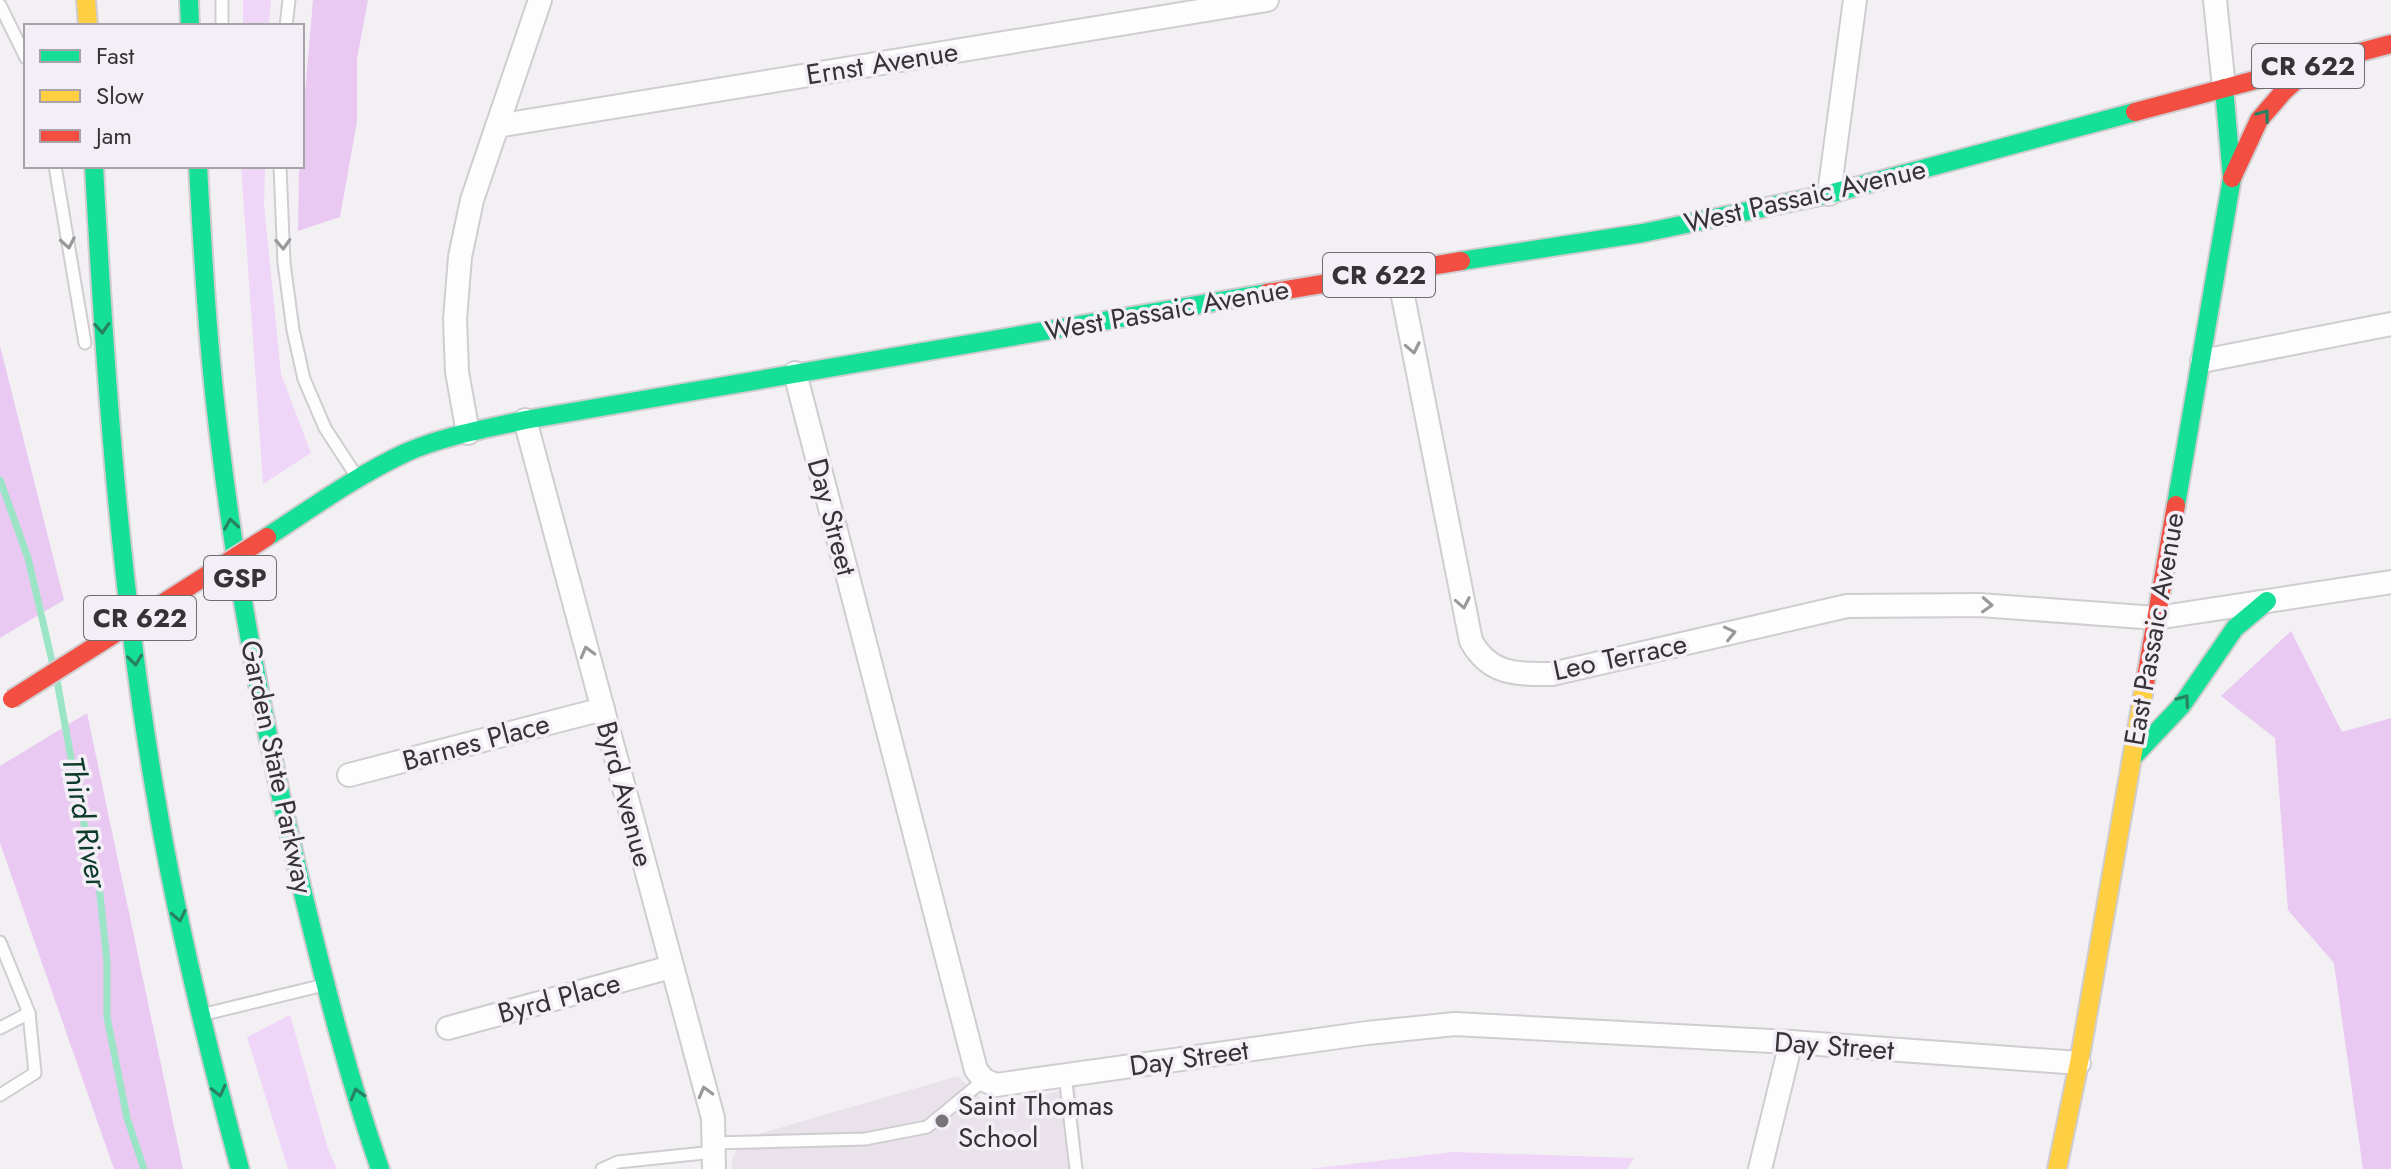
<svg xmlns="http://www.w3.org/2000/svg" width="2391" height="1169" viewBox="0 0 2391 1169" font-family="Jost,sans-serif">
<style>
.built{fill:#e9e2eb}
.green{fill:#efd5f7}
.forest{fill:#e9c8f2}
.lines{fill:none;stroke-linecap:round;stroke-linejoin:round}
.stream{stroke:#9ce4c6;stroke-width:7}
.lane-casing{stroke:#cfcdd0;stroke-width:15}
.street-casing{stroke:#cfcdd0;stroke-width:26}
.fast-casing{stroke:#cfcdd0;stroke-width:22}
.slow-casing{stroke:#cfcdd0;stroke-width:22}
.jam-casing{stroke:#cfcdd0;stroke-width:22}
.lane{stroke:#fdfdfd;stroke-width:11}
.street{stroke:#fdfdfd;stroke-width:22}
.fast{stroke:#16e098;stroke-width:18}
.slow{stroke:#ffcf43;stroke-width:18}
.jam{stroke:#f24e42;stroke-width:18}
.jam-bridge-casing{stroke:#cfcdd0;stroke-width:22;stroke-linecap:butt}
.jam-bridge{stroke:#f24e42;stroke-width:18}
.oneway{stroke:#278162}
.oneway2{stroke:#99989a}
.poi-dot{fill:#787578;stroke:#f4eef6;stroke-width:3}
.labels{text-anchor:middle;dominant-baseline:central;stroke-width:7;stroke-linejoin:round;paint-order:stroke}
.shield{fill:#f4eef6;stroke:#6e6b70;stroke-width:2}
.shield-label{font-size:26px;font-weight:bold;fill:#353336}
.street-label{font-size:28px;fill:#353336;stroke:#f4eef6}
.poi-label{font-size:28px;fill:#353336;stroke:#f4eef6;text-anchor:start}
.water-label{font-size:30px;font-style:italic;fill:#0c3b2a;stroke:#f4eef6}
</style>
<rect width="100%" height="100%" fill="#f3f0f4"/>
<!-- built -->
<polygon class="built" points="958,1076 985,1102 1006,1103 1076,1087 1083,1169 732,1169 732,1158 745,1138"/>
<!-- green -->
<g class="green">
<polygon points="243,0 271,0 269,26 243,26"/>
<polygon points="241,166 265,166 264,205 281,374 311,453 263,484"/>
<polygon points="290,1015 328,1149 337,1169 288,1169 247,1037"/>
<polygon points="1453,1152 1634,1158 1627,1169 1309,1169"/>
</g>
<!-- forest -->
<g class="forest">
<polygon points="313,0 368,0 357,59 357,121 340,217 298,231 299,166 302,166 302,128"/>
<polygon points="0,346 64,600 0,638"/>
<polygon points="2291,631 2342,732 2391,718 2391,1169 2363,1169 2334,963 2288,910 2275,738 2221,696"/>
<polygon points="87,713 183,1169 114,1169 0,843 0,766"/>
</g>
<g class="lines">
<!-- stream -->
<g class="stream">
<polyline points="0,480 28,558 52,661"/>
<polyline points="57,681 80,807 99,885 107,962 107,1017 127,1118 144,1169"/>
</g>
<defs>
<g id="lane">
<polyline points="0,5 26,58"/>
<polyline points="222,26 222,0"/>
<polyline points="286,26 289,0"/>
<polyline points="55,166 85,343"/>
<polyline points="280,166 284,263 293,330 304,379 325,428 355,474"/>
<polyline points="0,942 29,1013 35,1073 0,1095"/>
<polyline points="205,1014 320,986"/>
<polyline points="0,1028 29,1013"/>
<polyline points="1065,1075 1076,1169"/>
<polyline points="714,1143 865,1139 927,1127 984,1080"/>
<polyline points="602,1169 618,1162 714,1152"/>
</g>
<g id="street">
<polyline points="2215,0 2224,88"/>
<polyline points="497,126 1267,0"/>
<polyline points="1829,194 1855,0"/>
<path d="M1398,271l73,370c19,34 44,33 81,33l295,-68 133,-1 176,13 235,-36"/>
<polyline points="2202,361 2391,324"/>
<polyline points="795,373 976,1070 984,1080 996,1085 1367,1033 1455,1024 1791,1042 2079,1063"/>
<polyline points="525,420 713,1118 714,1169"/>
<polyline points="468,433 457,372 455,319 460,257 472,200 540,0"/>
<polyline points="349,775 603,709"/>
<polyline points="448,1028 671,967"/>
<polyline points="1760,1169 1791,1042"/>
</g>
<g id="fast">
<polyline points="189,0 190,26"/>
<path d="M94,166c11,211 26,423 62,632 21,125 51,248 84,371"/>
<path d="M198,166c5,93 10,185 22,277 18,151 47,299 82,446 23,95 46,188 78,280"/>
<polyline points="1461,261 1643,233 1829,194 2135,112"/>
<polyline points="2176,505 2232,178 2224,88"/>
<path d="M267,537c45,-29 89,-61 138,-84 38,-17 80,-24 120,-33l742,-127"/>
<polyline points="2132,758 2182,705 2235,628 2267,601"/>
</g>
<g id="slow">
<polyline points="86,0 88,26"/>
<polyline points="2057,1169 2079,1063 2145,683"/>
</g>
<g id="jam">
<polyline points="2135,112 2391,44"/>
<polyline points="2232,178 2259,120 2284,91 2312,66"/>
<polyline points="1267,293 1461,261"/>
<polyline points="2145,683 2176,505"/>
</g>
</defs>
<!-- lane casing -->
<use href="#lane" class="lane-casing"/>
<!-- street casing -->
<use href="#street" class="street-casing"/>
<!-- fast casing -->
<use href="#fast" class="fast-casing"/>
<!-- slow casing -->
<use href="#slow" class="slow-casing"/>
<!-- jam casing -->
<use href="#jam" class="jam-casing"/>
<!-- lane -->
<use href="#lane" class="lane"/>
<!-- street -->
<use href="#street" class="street"/>
<!-- fast -->
<use href="#fast" class="fast"/>
<!-- slow -->
<use href="#slow" class="slow"/>
<!-- jam -->
<use href="#jam" class="jam"/>
<defs>
<polyline id="jam-bridge" points="12,699 267,537"/>
</defs>
<!-- jam-bridge casing -->
<use href="#jam-bridge" class="jam-bridge-casing"/>
<!-- jam-bridge -->
<use href="#jam-bridge" class="jam-bridge"/>
</g>
<!-- one-way arrows -->
<defs><path id="oneway-chevron" d="M-2-3.5L2.5 0L-2 3.5" fill="none" stroke-width="1.6" stroke-linecap="round" stroke-linejoin="round" transform="scale(2)"/></defs>
<g class="oneway">
<use href="#oneway-chevron" transform="translate(2264 115) rotate(-53)"/>
<use href="#oneway-chevron" transform="translate(102 328) rotate(87)"/>
<use href="#oneway-chevron" transform="translate(231 524) rotate(-99)"/>
<use href="#oneway-chevron" transform="translate(135 660) rotate(83)"/>
<use href="#oneway-chevron" transform="translate(2184 700) rotate(-54)"/>
<use href="#oneway-chevron" transform="translate(179 916) rotate(78)"/>
<use href="#oneway-chevron" transform="translate(219 1091) rotate(76)"/>
<use href="#oneway-chevron" transform="translate(357 1094) rotate(-106)"/>
</g>
<g class="oneway2">
<use href="#oneway-chevron" transform="translate(68 243) rotate(80)"/>
<use href="#oneway-chevron" transform="translate(283 244) rotate(87)"/>
<use href="#oneway-chevron" transform="translate(1413 348) rotate(79)"/>
<use href="#oneway-chevron" transform="translate(1463 603) rotate(79)"/>
<use href="#oneway-chevron" transform="translate(1987 605) rotate(3)"/>
<use href="#oneway-chevron" transform="translate(1730 633) rotate(-13)"/>
<use href="#oneway-chevron" transform="translate(587 652) rotate(-105)"/>
<use href="#oneway-chevron" transform="translate(705 1092) rotate(-105)"/>
</g>
<!-- markers -->
<circle class="poi-dot" cx="942" cy="1121" r="8"/>
<g class="labels">
<!-- shield labels -->
<g class="shield">
<rect x="2252" y="44" width="112" height="44" rx="6"/>
<rect x="1323" y="253" width="112" height="44" rx="6"/>
<rect x="204" y="556" width="72" height="44" rx="6"/>
<rect x="84" y="596" width="112" height="44" rx="6"/>
</g>
<g class="shield-label">
<text x="2308" y="66">CR 622</text>
<text x="1379" y="275">CR 622</text>
<text x="240" y="578">GSP</text>
<text x="140" y="618">CR 622</text>
</g>
<!-- street labels -->
<g class="street-label">
<text transform="translate(882 63) rotate(-9)">Ernst Avenue</text>
<text transform="translate(1805 196) rotate(-13)">West Passaic Avenue</text>
<text transform="translate(1167 310) rotate(-10)">West Passaic Avenue</text>
<text transform="translate(832 517) rotate(75)">Day Street</text>
<text transform="translate(2154 629) rotate(-80)">East Passaic Avenue</text>
<text transform="translate(1620 657) rotate(-12)">Leo Terrace</text>
<text transform="translate(476 742) rotate(-15)">Barnes Place</text>
<text transform="translate(277 767) rotate(78)">Garden State Parkway</text>
<text transform="translate(625 794) rotate(75)">Byrd Avenue</text>
<text transform="translate(559 998) rotate(-15)">Byrd Place</text>
<text transform="translate(1834 1046) rotate(4)">Day Street</text>
<text transform="translate(1189 1058) rotate(-8)">Day Street</text>
</g>
<!-- poi labels -->
<g class="poi-label">
<text x="958" y="1105">Saint Thomas<tspan x="958" dy="32">School</tspan></text>
</g>
<!-- water labels -->
<g class="water-label">
<text transform="translate(85 822) rotate(79)">Third River</text>
</g>
</g>
<!-- legend -->
<rect x="24" y="24" width="280" height="144" fill="#f4eef6" stroke="#a8a3a9" stroke-width="2"/>
<rect x="40" y="50" width="40" height="12" fill="#16e098" stroke="#a8a3a9" stroke-width="2"/>
<text x="96" y="64" font-size="24" fill="#353336">Fast</text>
<rect x="40" y="90" width="40" height="12" fill="#ffcf43" stroke="#a8a3a9" stroke-width="2"/>
<text x="96" y="104" font-size="24" fill="#353336">Slow</text>
<rect x="40" y="130" width="40" height="12" fill="#f24e42" stroke="#a8a3a9" stroke-width="2"/>
<text x="96" y="144" font-size="24" fill="#353336">Jam</text>
</svg>
